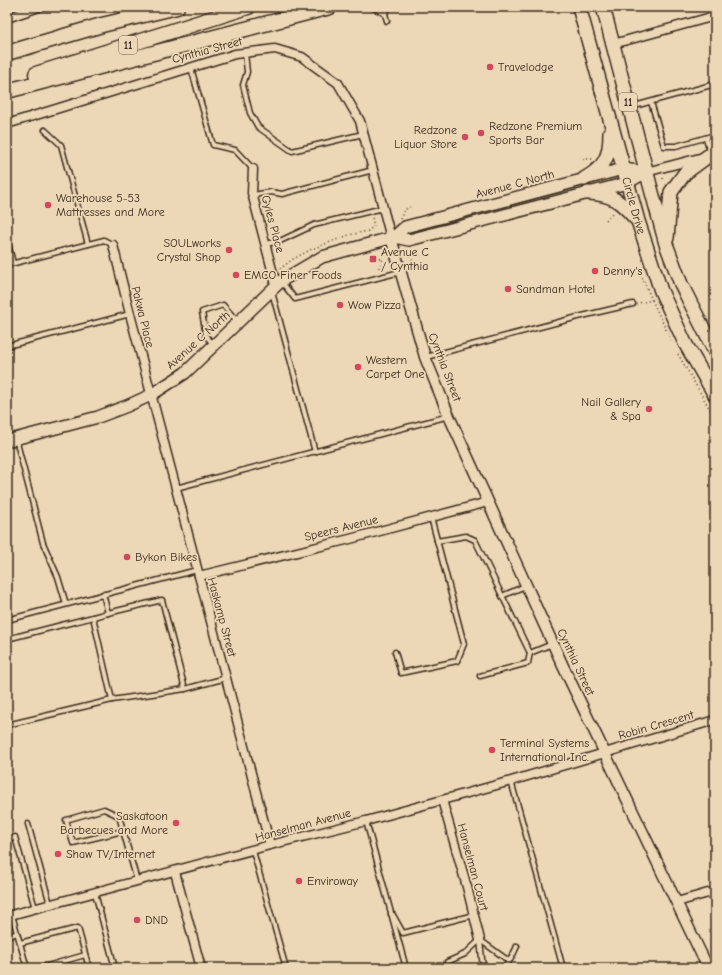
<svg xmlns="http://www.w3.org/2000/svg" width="722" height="975" viewBox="0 0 722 975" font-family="'Comic Neue',sans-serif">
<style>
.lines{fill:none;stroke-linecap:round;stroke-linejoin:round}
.service-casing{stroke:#3b2a1e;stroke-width:7}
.minor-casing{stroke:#3b2a1e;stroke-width:11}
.tertiary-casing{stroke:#3b2a1e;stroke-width:13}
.secondary-casing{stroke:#3b2a1e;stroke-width:14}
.trunk-casing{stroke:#3b2a1e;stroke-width:16}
.motorway-casing{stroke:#3b2a1e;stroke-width:17}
.path{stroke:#3b2a1e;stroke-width:1.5;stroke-dasharray:1 3;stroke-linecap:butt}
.service{stroke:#ecd8b6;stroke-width:4}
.minor{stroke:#ecd8b6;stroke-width:8}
.tertiary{stroke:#ecd8b6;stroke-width:10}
.secondary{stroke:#ecd8b6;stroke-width:11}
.trunk{stroke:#ecd8b6;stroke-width:13}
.motorway{stroke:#ecd8b6;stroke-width:14}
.poi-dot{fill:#d1495b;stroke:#ecd8b6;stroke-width:1.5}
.labels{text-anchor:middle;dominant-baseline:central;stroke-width:3.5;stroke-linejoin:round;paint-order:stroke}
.shield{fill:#ecd8b6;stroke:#705e4c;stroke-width:1}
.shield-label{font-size:11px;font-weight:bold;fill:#3b2a1e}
.street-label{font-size:12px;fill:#3b2a1e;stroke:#ecd8b6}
.poi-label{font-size:12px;fill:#3b2a1e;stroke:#ecd8b6;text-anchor:start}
</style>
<rect width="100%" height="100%" fill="#ecd8b6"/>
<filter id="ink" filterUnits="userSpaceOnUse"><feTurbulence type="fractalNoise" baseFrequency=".025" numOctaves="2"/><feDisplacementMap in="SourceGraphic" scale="8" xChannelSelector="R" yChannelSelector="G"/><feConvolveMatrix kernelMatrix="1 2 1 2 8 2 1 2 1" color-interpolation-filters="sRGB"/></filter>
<g filter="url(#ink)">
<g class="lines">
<defs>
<g id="service">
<polyline points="372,7 385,14 387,21"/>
<polyline points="385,14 388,7"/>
<polyline points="245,53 247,72 243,85 250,113 258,127 292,151 363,134"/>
<polyline points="191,68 213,145 235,150 253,169"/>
<polyline points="651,102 664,146 676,146 715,135"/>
<polyline points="631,107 715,84"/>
<polyline points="45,130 61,145 88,244"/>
<polyline points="706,138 711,155"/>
<polyline points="253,195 271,192 282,194 373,170"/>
<polyline points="7,239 13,263"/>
<polyline points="266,244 280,241 314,225 383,208"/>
<polyline points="7,265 104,240 113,245"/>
<polyline points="281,281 295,299 400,272"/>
<polyline points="272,292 315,452"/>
<polyline points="214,345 206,336 202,312 223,305 238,322"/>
<polyline points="7,346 130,314"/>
<polyline points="426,357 578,317 633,304"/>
<polyline points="16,439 43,543 58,577 66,604"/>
<polyline points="176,488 449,416"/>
<polyline points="437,541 466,536 475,540 530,653 528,663 480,676"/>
<polyline points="103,594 108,613 93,617 112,700"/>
<polyline points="502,596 525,586"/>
<polyline points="108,613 162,600 185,689"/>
<polyline points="7,620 197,570"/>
<polyline points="7,639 93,617"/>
<polyline points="395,652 401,673 457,661 464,644 431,517"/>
<polyline points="530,653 552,644"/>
<polyline points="7,725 112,700 185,689 226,678"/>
<polyline points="511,781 563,968"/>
<polyline points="366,821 406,968"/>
<polyline points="28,824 50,904"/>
<polyline points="123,831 73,843 66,820 104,809 119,816 137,881"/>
<polyline points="7,840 15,837 35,908"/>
<polyline points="253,851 286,968"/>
<polyline points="95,893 115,968"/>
<polyline points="391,914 393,915 403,933 474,915"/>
<polyline points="12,915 27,968"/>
<polyline points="7,937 17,933"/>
<polyline points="480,940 509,961"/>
<polyline points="480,940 483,968"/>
<polyline points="20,943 78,928 89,968"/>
<polyline points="40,968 85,955"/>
<polyline points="449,968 447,962 465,954 480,940"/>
<path d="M502,968c8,-5 11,-13 15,-22"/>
</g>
<g id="minor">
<polyline points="7,18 39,7"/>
<polyline points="613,44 715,16"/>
<polyline points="7,124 235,54 275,49 302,57 338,83 360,121 391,238"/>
<polyline points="253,169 252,193 276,285"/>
<polyline points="646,172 715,154"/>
<polyline points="113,245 130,314 270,845"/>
<polyline points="199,576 350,539 488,502"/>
<polyline points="442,800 467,887 480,940"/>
<polyline points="175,872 201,968"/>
<polyline points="677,902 715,891"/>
<polyline points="7,916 270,845 366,821 511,781 715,720"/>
</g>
<polyline id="tertiary" points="391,238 425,357 449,416 563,666 708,968"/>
<g id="secondary">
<polyline points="394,237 409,240 627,183 646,172"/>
<polyline points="7,441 98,417 127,406 151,395 185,373 281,281 322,257 394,237 405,227 623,169 646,172"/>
</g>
<g id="trunk">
<path id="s1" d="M579,7l59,214 23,70 24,52 30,52"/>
<polyline points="603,7 650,185 666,244 681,284 715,352"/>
<path d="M584,179c21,-12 26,-22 26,-46"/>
<path d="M588,193c24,1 32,8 47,25"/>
<polyline points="667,238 671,192 685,173 708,156"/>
</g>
<g id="motorway">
<polyline points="7,53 102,25 177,7"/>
<polyline points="36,74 248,7"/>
<polyline points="7,91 330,7"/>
</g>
</defs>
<!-- service casing -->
<use href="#service" class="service-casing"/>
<!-- minor casing -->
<use href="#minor" class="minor-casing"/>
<!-- tertiary casing -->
<use href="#tertiary" class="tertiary-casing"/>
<!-- secondary casing -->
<use href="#secondary" class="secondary-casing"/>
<!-- trunk casing -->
<use href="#trunk" class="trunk-casing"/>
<!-- motorway casing -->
<use href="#motorway" class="motorway-casing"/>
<!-- path -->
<g class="path">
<polyline points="583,159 593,159"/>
<polyline points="663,178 663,181"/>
<polyline points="400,219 404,210 410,207"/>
<polyline points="606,220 614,211"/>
<polyline points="409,252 412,260 418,264"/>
<polyline points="372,258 383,259 378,270"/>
<polyline points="280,269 293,259 312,249 349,235 368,231 374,226 372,217"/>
<polyline points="639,270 652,300 639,303"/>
<polyline points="652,300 671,340"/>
<polyline points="678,354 715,418"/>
</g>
<!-- service -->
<use href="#service" class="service"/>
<!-- minor -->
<use href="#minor" class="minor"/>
<!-- tertiary -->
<use href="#tertiary" class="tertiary"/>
<!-- secondary -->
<use href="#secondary" class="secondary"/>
<!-- trunk -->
<use href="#trunk" class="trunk"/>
<!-- motorway -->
<use href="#motorway" class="motorway"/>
</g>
</g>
<!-- markers -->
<g class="poi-dot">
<circle cx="490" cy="67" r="4"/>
<circle cx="481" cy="133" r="4"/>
<circle cx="465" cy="137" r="4"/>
<circle cx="48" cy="205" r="4"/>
<circle cx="229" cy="250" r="4"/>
<rect x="369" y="255" width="8" height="8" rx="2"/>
<circle cx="595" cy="271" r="4"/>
<circle cx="236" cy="275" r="4"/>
<circle cx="508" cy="289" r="4"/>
<circle cx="340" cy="305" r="4"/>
<circle cx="358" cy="367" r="4"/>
<circle cx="649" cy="409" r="4"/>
<circle cx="127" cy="557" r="4"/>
<circle cx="492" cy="750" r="4"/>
<circle cx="176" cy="823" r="4"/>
<circle cx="58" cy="854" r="4"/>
<circle cx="299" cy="881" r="4"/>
<circle cx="137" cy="920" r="4"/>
</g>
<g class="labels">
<!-- shield labels -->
<g class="shield">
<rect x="119" y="36" width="18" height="18" rx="3"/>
<rect x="619" y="93" width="18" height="18" rx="3"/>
</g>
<g class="shield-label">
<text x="128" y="45">11</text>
<text x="628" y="102">11</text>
</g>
<!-- street labels -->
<g class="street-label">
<text transform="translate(207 50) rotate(-15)">Cynthia Street</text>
<text transform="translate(515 184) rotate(-15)">Avenue C North</text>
<text stroke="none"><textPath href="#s1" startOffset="206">Circle Drive</textPath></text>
<text transform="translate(273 224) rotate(75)">Gyles Place</text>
<text transform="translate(143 317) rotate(76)">Pakwa Place</text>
<text transform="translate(198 340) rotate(-42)">Avenue C North</text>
<text transform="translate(445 367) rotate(69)">Cynthia Street</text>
<text transform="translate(341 528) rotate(-14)">Speers Avenue</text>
<text transform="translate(222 617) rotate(75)">Haskamp Street</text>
<text transform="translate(576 662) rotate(65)">Cynthia Street</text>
<text transform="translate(656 725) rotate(-16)">Robin Crescent</text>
<text transform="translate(303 825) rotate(-15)">Hanselman Avenue</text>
<text transform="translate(473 867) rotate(75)">Hanselman Court</text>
</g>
<!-- poi labels -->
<g class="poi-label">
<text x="498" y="67">Travelodge</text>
<text x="489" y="126">Redzone Premium<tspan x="489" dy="14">Sports Bar</tspan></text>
<text x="457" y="130" text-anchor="end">Redzone<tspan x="457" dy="14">Liquor Store</tspan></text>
<text x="56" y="198">Warehouse 5-53<tspan x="56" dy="14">Mattresses and More</tspan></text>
<text x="221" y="243" text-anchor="end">SOULworks<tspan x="221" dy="14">Crystal Shop</tspan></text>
<text x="381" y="252">Avenue C<tspan x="381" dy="14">/ Cynthia</tspan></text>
<text x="603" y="271">Denny's</text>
<text x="244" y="275">EMCO Finer Foods</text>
<text x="516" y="289">Sandman Hotel</text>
<text x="348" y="305">Wow Pizza</text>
<text x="366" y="360">Western<tspan x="366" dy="14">Carpet One</tspan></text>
<text x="641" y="402" text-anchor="end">Nail Gallery<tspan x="641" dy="14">&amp; Spa</tspan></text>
<text x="135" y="557">Bykon Bikes</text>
<text x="500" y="743">Terminal Systems<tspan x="500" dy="14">International Inc.</tspan></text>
<text x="168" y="816" text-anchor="end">Saskatoon<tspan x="168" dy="14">Barbecues and More</tspan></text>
<text x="66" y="854">Shaw TV/Internet</text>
<text x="307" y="881">Enviroway</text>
<text x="145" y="920">DND</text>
</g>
</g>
<!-- margin -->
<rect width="722" height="975" fill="none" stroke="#ecd8b6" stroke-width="24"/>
<rect x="12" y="12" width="698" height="951" fill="none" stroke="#3b2a1e" stroke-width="1.5" filter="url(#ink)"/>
</svg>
